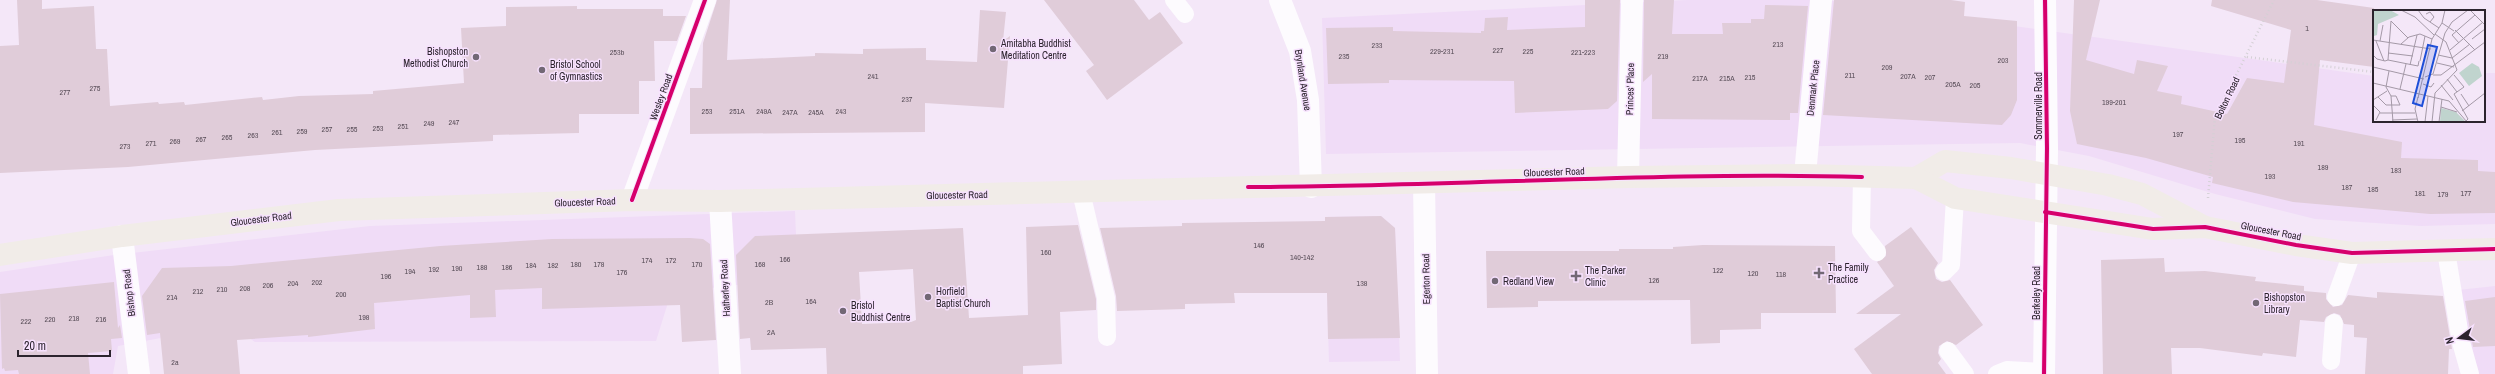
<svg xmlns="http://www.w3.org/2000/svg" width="2495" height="374" viewBox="0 0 2495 374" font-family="'Archivo Narrow',sans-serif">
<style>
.built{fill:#f0dcf7}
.building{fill:#e0ccd9;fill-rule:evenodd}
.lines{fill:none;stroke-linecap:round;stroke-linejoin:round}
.path{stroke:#d4d0d5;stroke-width:2.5;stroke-dasharray:1 3;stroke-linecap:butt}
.service{stroke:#fdfbfe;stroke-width:18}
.minor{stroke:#fdfbfe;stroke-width:22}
.tertiary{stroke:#fdfbfe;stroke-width:22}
.primary{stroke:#f1ece8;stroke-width:22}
.cycleway-casing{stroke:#f7e1fe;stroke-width:6}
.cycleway{stroke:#d6006c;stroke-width:4}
.poi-dot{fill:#726875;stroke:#f7e1fe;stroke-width:1.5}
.labels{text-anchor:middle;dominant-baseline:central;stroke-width:3;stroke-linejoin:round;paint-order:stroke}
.number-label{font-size:8px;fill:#594e59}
.poi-label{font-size:10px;fill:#2c242e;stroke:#f7e1fe;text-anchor:start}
.street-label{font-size:10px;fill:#2c242e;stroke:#f7e1fe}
.inset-road{fill:none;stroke:#a499a7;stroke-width:1}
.view{fill:#1d4ed8;fill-opacity:0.15;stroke:#1d4ed8;stroke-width:2}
.inset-edge{fill:none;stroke:#2c242e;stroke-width:2}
</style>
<rect width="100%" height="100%" fill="#f4e7f8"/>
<!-- built -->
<g class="built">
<polygon points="1687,0 1827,0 2374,76 2374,121 2484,121 2484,73 2495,73 2495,224 2421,226 2315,219 2215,194 2089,156 2020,143 1326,154 1322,18"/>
<polygon points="795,211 798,282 735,285 671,293 656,341 255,342 230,325 118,346 113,374 0,374 0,272 114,255 370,226"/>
<polygon points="1381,216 1395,228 1400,361 1329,362 1325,217"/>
<polygon points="2495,286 2495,374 2467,374 2449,291"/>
</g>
<!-- building -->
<g class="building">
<polygon points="17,0 42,0 42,9 94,6 96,49 107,49 110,106 158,102 159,104 184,102 185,105 262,97 263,100 299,96 373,94 373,91 464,83 461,28 506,26 506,7 577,6 577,9 663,9 663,16 686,16 677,41 654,41 655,81 639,81 639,114 579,114 579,133 493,135 493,141 315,150 128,167 0,173 0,46 19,45"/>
<polygon points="717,0 730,0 727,60 815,56 815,53 863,54 863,49 926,48 926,60 977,62 980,10 1006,12 1003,41 1010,36 1004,108 925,103 925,132 690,134 690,88 702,88 703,43"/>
<polygon points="1044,0 1134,0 1149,20 1160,12 1183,43 1107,100 1086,71 1094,65"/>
<polygon points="1585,0 1620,0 1617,101 1608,109 1515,113 1514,81 1389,80 1389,83 1328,84 1326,28 1393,27 1393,31 1481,33 1481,31 1484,31 1485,18 1508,17 1507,30 1585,27"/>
<polygon points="1644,0 1674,0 1672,34 1723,34 1722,23 1751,23 1751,19 1764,19 1765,5 1808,6 1798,113 1790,113 1790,120 1652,119 1652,74 1643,82"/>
<polygon points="1834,0 1951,0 1965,2 1964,16 2017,21 2017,100 2011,115 2002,125 1823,115"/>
<polygon points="2074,0 2100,0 2086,60 2134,74 2137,60 2168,66 2157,91 2182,96 2181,104 2227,114 2247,78 2284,83 2291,30 2211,6 2212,0 2317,0 2374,8 2374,67 2320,60 2314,125 2402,142 2401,158 2478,160 2478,171 2495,172 2495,213 2430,214 2293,202 2212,183 2213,177 2146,158 2077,144 2070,111"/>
<polygon points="1381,216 1395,228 1400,338 1328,339 1327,293 1234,293 1235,303 1185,304 1185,309 1117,311 1116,296 1100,228 1182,226 1182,223 1325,221 1325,217"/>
<path d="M1078,225l18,74v11l-36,2 2,52 -39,2v8h-196l-1,-26 -75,2 -1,-12 -10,1 -4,-84 19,-19 208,-8 6,90 59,-3 -2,-88zM913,269l3,51 -5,2 -49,2 -3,-52z"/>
<polygon points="1911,227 1938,263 1934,270 1936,279 1942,282 1950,280 1983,325 1956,345 1947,341 1939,346 1938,353 1941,359 1938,363 1946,374 1872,374 1854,349 1901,314 1856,314 1894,286 1877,262 1886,256 1885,246"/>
<polygon points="690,238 703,239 710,244 716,340 682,342 680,305 542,309 542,288 495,290 496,317 470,318 470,295 374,303 375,329 308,337 308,335 237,340 240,374 164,374 160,333 147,335 142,296 162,268 231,266 440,246 552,239"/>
<polygon points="1703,245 1835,246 1836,313 1761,313 1761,329 1720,330 1720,343 1691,344 1690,300 1538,301 1538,307 1487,308 1486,251 1619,251 1619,249 1673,249 1673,247"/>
<polygon points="2164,258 2165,272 2205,271 2256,277 2255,281 2304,286 2304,291 2326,293 2326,299 2333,307 2342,305 2348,295 2377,298 2377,292 2443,296 2452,349 2449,349 2448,374 2365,374 2367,338 2354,337 2354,325 2344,324 2340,315 2334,313 2326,317 2324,322 2300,320 2296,357 2263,353 2262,356 2200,348 2171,348 2172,374 2103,374 2101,260"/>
<polygon points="114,282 118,328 120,325 122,338 111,339 112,351 88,353 90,374 19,374 18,370 5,371 4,368 2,369 0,294"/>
<polygon points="2495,297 2495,346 2473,347 2465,301"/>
</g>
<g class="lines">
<!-- path -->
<g class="path">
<polyline points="2247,57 2374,72"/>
<polyline points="2208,198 2215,117 2274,0"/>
</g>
<!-- service -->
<g class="service">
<polyline points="1174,0 1185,14"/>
<polyline points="1862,177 1861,231 1877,252"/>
<polyline points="1081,192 1106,298 1107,337"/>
<polyline points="2446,251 2461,342 2470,374"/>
<polyline points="1944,272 1951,265 1955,198"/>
<polyline points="2336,297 2352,253"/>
<polyline points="1948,351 1965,374"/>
<polyline points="2331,361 2334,323"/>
<polyline points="1997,374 2007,370 2043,372"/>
</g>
<!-- minor -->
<g class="minor">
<polyline points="1280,0 1300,51 1308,100 1311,187"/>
<polyline points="1805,175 1821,0"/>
<polyline points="1628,177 1632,0"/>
<polyline points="1424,183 1427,374"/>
<polyline points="632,200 705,0"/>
<polyline points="720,201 730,374"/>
<polyline points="2044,374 2047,148 2045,0"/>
</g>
<!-- tertiary -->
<polyline class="tertiary" points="122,236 139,374"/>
<!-- primary -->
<g class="primary">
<polyline points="1916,178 1945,161 2011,168 2108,185 2142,194 2205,227"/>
<polyline points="0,255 122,236 339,210 632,200 720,201 1628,177 1805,175 1916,178 1955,198 2153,229 2205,227 2296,245 2352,253 2495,249"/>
</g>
<defs>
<g id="cycleway">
<path d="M1248,187c204,0 409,-16 614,-10"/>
<polyline points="632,200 705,0"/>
<polyline points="2045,212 2153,229 2205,227 2296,245 2352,253 2495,249"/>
<polyline points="2044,374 2047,148 2045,0"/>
</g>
</defs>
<!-- cycleway casing -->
<use href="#cycleway" class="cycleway-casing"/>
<!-- cycleway -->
<use href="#cycleway" class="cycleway"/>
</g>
<!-- markers -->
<g class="poi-dot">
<circle cx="993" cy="49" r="4"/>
<circle cx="476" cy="57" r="4"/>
<circle cx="542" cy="70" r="4"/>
<path d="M1817 267h4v4h4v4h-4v4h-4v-4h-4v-4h4z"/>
<path d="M1574 270h4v4h4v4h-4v4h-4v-4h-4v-4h4z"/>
<circle cx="1495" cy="281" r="4"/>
<circle cx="928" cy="297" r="4"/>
<circle cx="2256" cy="303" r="4"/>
<circle cx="843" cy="311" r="4"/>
</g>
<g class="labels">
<!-- number labels -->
<g class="number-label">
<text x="2307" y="28">1</text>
<text x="1778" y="44">213</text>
<text x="1377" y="45">233</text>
<text x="1498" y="50">227</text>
<text x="1442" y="51">229-231</text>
<text x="1528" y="51">225</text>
<text x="617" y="52">253b</text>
<text x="1583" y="52">221-223</text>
<text x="1344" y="56">235</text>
<text x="1663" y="56">219</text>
<text x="2003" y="60">203</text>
<text x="1887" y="67">209</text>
<text x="1850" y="75">211</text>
<text x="873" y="76">241</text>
<text x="1908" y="76">207A</text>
<text x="1750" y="77">215</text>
<text x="1930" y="77">207</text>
<text x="1700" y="78">217A</text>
<text x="1727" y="78">215A</text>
<text x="1953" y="84">205A</text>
<text x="1975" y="85">205</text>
<text x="95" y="88">275</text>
<text x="65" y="92">277</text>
<text x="907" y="99">237</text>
<text x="2114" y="102">199-201</text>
<text x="707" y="111">253</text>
<text x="737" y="111">251A</text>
<text x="764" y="111">249A</text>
<text x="841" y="111">243</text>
<text x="790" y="112">247A</text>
<text x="816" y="112">245A</text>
<text x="454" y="122">247</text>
<text x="429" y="123">249</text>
<text x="403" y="126">251</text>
<text x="378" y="128">253</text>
<text x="327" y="129">257</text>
<text x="352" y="129">255</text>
<text x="302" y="131">259</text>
<text x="277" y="132">261</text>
<text x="2178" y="134">197</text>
<text x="253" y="135">263</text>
<text x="227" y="137">265</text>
<text x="201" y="139">267</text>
<text x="2240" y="140">195</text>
<text x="175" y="141">269</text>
<text x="151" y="143">271</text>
<text x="2299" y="143">191</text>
<text x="125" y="146">273</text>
<text x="2323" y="167">189</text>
<text x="2396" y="170">183</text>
<text x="2270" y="176">193</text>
<text x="2347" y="187">187</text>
<text x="2373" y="189">185</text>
<text x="2420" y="193">181</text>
<text x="2466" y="193">177</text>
<text x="2443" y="194">179</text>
<text x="1259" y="245">146</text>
<text x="1046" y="252">160</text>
<text x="1302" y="257">140-142</text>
<text x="785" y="259">166</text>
<text x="647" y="260">174</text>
<text x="671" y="260">172</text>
<text x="576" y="264">180</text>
<text x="599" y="264">178</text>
<text x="697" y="264">170</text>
<text x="760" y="264">168</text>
<text x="531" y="265">184</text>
<text x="553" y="265">182</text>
<text x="482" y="267">188</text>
<text x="507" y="267">186</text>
<text x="457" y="268">190</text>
<text x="434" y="269">192</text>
<text x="1718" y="270">122</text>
<text x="410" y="271">194</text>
<text x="622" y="272">176</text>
<text x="1753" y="273">120</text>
<text x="1781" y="274">118</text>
<text x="386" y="276">196</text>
<text x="1654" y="280">126</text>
<text x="317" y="282">202</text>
<text x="293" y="283">204</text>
<text x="1362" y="283">138</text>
<text x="268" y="285">206</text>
<text x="245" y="288">208</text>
<text x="222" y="289">210</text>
<text x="198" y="291">212</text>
<text x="341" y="294">200</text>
<text x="172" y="297">214</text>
<text x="811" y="301">164</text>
<text x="769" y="302">2B</text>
<text x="364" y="317">198</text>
<text x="74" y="318">218</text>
<text x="50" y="319">220</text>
<text x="101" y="319">216</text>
<text x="26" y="321">222</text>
<text x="771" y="332">2A</text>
<text x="175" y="362">2a</text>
</g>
<!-- poi labels -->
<g class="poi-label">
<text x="1001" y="43">Amitabha Buddhist<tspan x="1001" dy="12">Meditation Centre</tspan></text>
<text x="468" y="51" text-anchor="end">Bishopston<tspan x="468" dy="12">Methodist Church</tspan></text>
<text x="550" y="64">Bristol School<tspan x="550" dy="12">of Gymnastics</tspan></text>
<text x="1828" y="267">The Family<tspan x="1828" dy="12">Practice</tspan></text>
<text x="1585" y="270">The Parker<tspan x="1585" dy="12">Clinic</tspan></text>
<text x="1503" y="281">Redland View</text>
<text x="936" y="291">Horfield<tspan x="936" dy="12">Baptist Church</tspan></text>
<text x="2264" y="297">Bishopston<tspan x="2264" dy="12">Library</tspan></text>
<text x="851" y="305">Bristol<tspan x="851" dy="12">Buddhist Centre</tspan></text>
</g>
<!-- street labels -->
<g class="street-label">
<text transform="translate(1303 80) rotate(81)">Brynland Avenue</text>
<text transform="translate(1813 88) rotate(-84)">Denmark Place</text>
<text transform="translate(1630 89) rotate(-89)">Princes' Place</text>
<text transform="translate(661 97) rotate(-70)">Wesley Road</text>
<text transform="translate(2227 98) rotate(-64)">Bolton Road</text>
<text transform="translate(2038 106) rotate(-90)">Sommerville Road</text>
<text transform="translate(1554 172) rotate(-2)">Gloucester Road</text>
<text transform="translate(957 195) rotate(-1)">Gloucester Road</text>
<text transform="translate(585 202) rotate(-2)">Gloucester Road</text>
<text transform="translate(261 219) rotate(-7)">Gloucester Road</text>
<text transform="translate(2271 231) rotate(11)">Gloucester Road</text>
<text transform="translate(1426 279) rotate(-91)">Egerton Road</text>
<text transform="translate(725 288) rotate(-93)">Hatherley Road</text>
<text transform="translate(129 293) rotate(-97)">Bishop Road</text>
<text transform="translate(2036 293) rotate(-90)">Berkeley Road</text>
</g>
</g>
<!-- overview -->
<g transform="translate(2373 10)">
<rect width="112" height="112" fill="#f4e7f8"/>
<path d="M0,0h17l9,5 -21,9 -1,11 -3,1zM99,53l7,4 3,9 -13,10 -10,-13zM68,98l15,4 10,10h-26z" fill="#c0d4ce"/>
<path class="inset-road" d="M28,0l14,7 19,18M45,0l6,8 15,10M97,0l15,15M53,4l4,-2 4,5 -4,5M18,11l17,17M69,13l12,8M82,20l20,20M99,29l13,-10M0,30l58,9M3,31l8,20M7,31l3,-16M86,33l-7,-8 23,-20M28,34l8,-7 11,-3 12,5M77,40l33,-28M15,43l25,3M0,45l4,4 8,2M65,45l14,3 18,-14M15,50l30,6 1,-5M12,51l3,-1 3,-39M47,51l5,-25M64,53l17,4M37,55l7,-30M0,57l51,12M16,61l-3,16 5,9 2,26M60,65h8l44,-33M81,65l10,12 -10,7 14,25 -2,2M52,67l8,-3 12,-41 7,-11 16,-12M74,69l10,13M0,73l76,18 18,21M50,74l8,3 3,-4M68,75l12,15M27,79l6,-25M88,84l8,12M5,87l8,8h14l-4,-9h-5M45,87l-3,12 3,13M45,88l14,-59 10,-16 3,-13M0,90l14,-9M0,95l7,7 -4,8M68,97l16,5M89,101l23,-18M7,103h35M19,110l25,-1M52,112l3,-26M59,112l3,-29 22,-23 -11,-28 -11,-8M66,112l3,-23"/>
<path class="view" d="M55,35l9,2 -15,59 -9,-3z"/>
<rect width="112" height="112" class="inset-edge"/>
</g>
<!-- north arrow -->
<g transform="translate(2459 338) rotate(255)" stroke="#f7e1fe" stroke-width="3" paint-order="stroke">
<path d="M0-3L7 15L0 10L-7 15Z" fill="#2c242e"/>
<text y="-6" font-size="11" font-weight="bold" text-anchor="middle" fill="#2c242e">N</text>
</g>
<!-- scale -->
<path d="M18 350v6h92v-6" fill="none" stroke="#2c242e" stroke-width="2"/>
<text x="24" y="350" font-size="12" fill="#2c242e" stroke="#f7e1fe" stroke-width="3" paint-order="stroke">20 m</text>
</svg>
